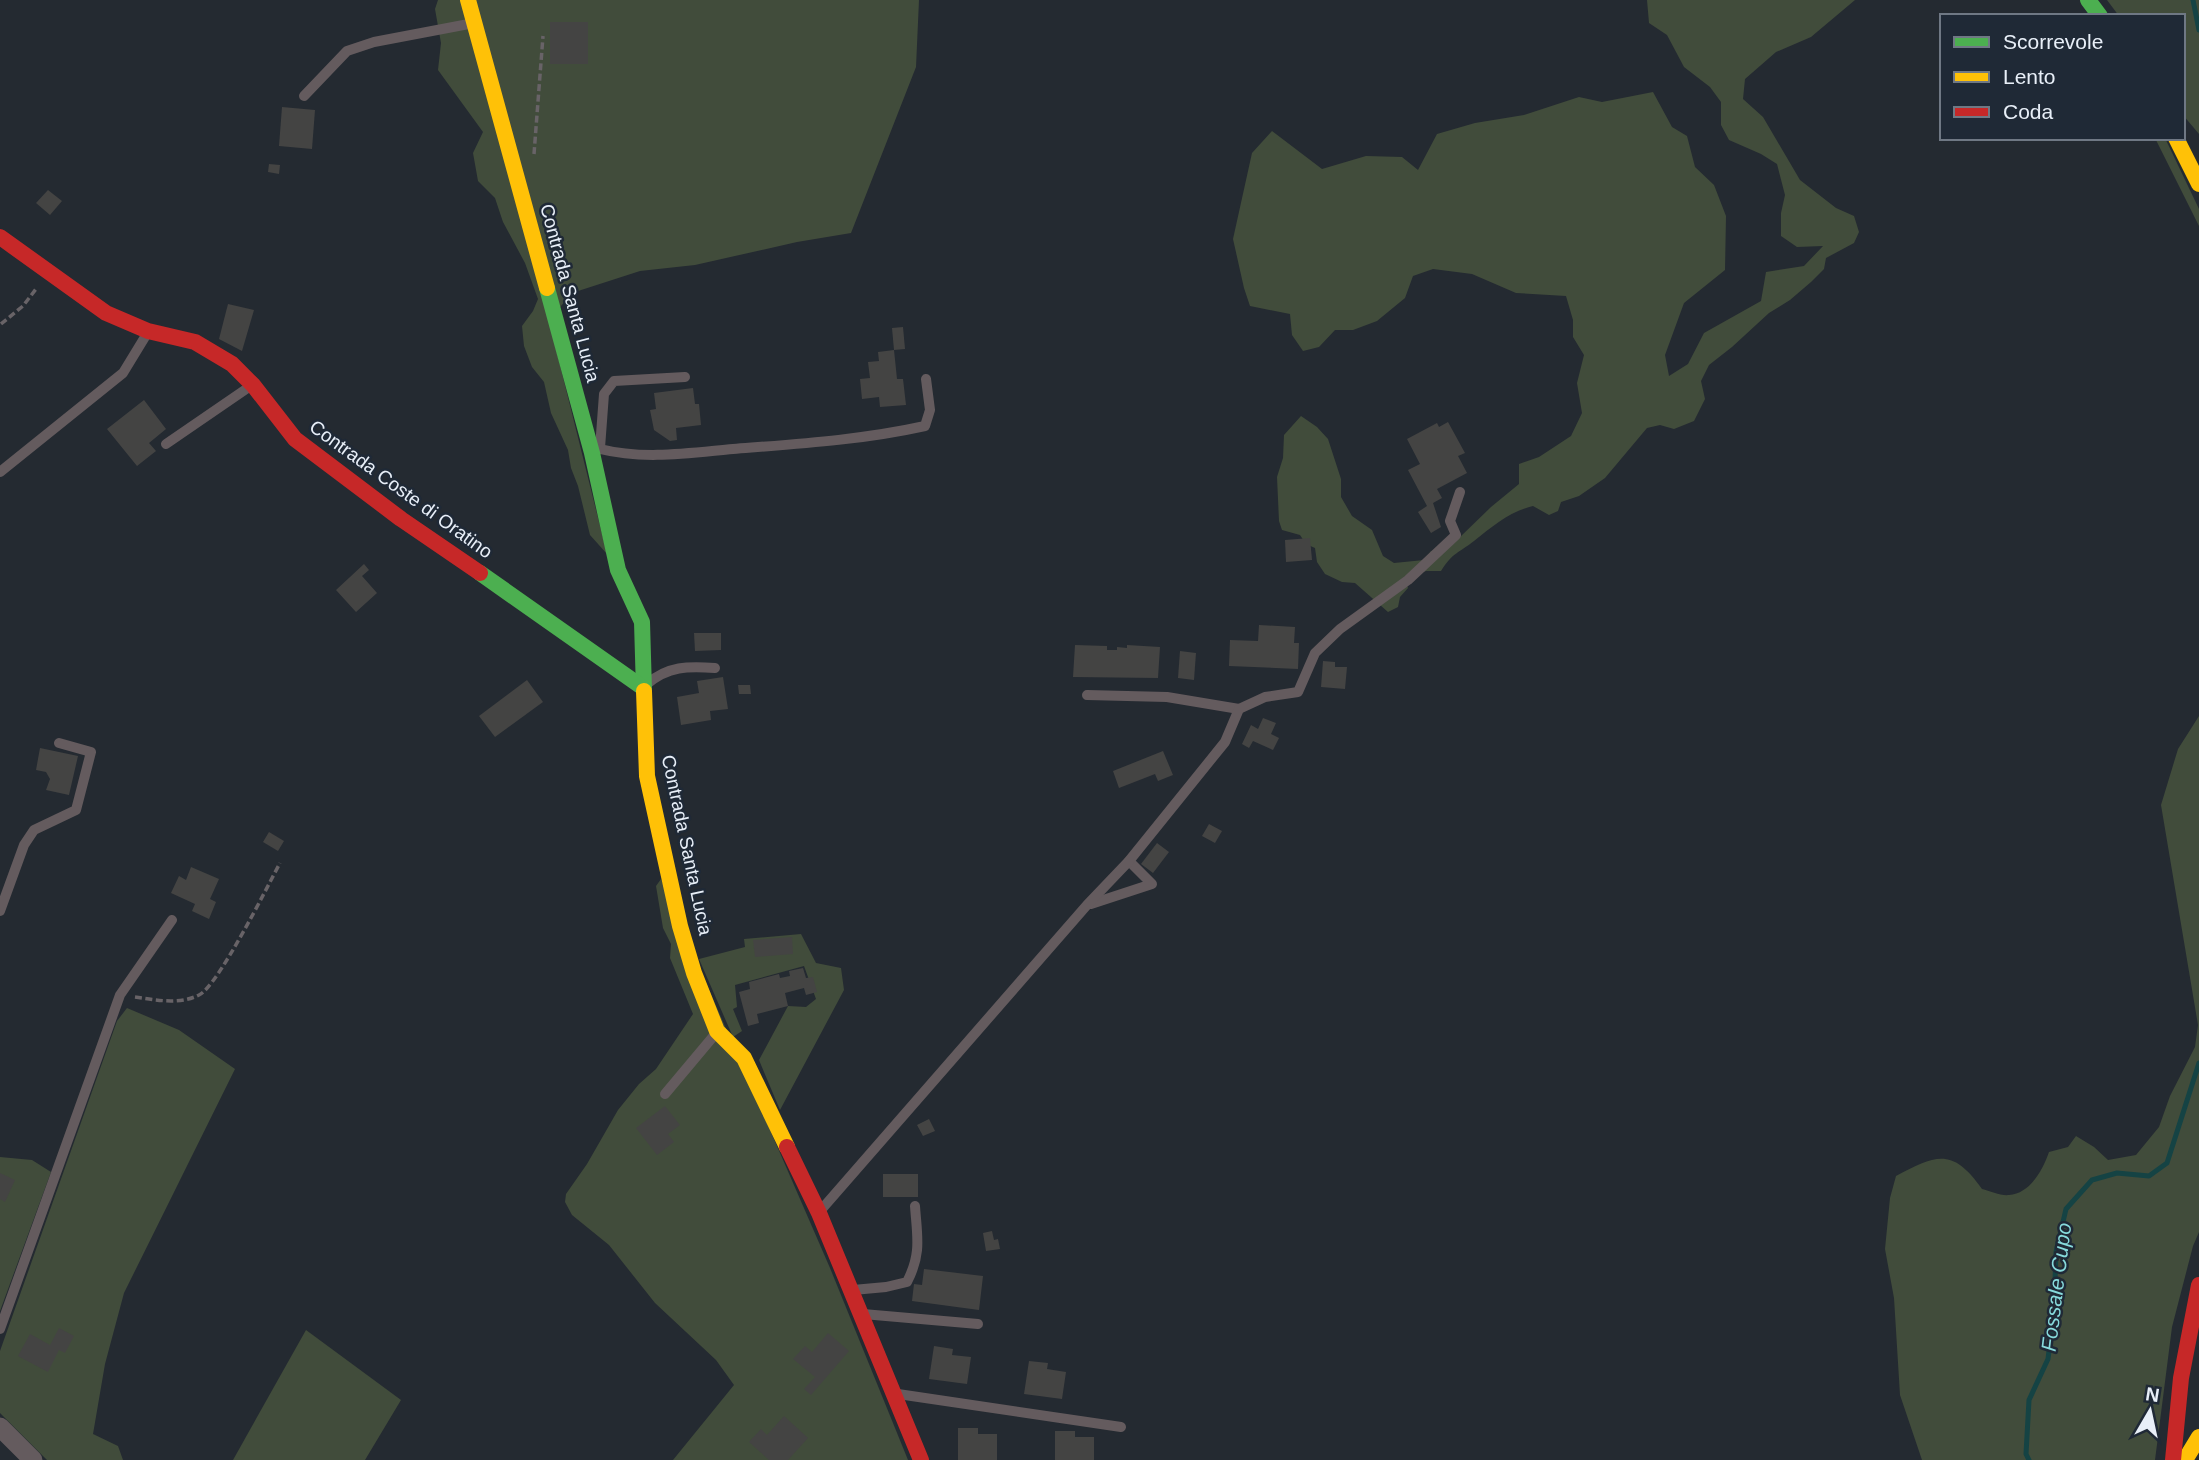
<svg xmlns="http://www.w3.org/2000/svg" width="2199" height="1460" viewBox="0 0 2199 1460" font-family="Helvetica,sans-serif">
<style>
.green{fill:#414c3b}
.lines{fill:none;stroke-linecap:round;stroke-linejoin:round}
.stream{stroke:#154344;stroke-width:5}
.building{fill:#444443}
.path{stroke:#686367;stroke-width:3.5;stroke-dasharray:7 3.5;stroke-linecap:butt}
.lane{stroke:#645b5e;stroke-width:10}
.street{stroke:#645b5e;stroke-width:19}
.fast{stroke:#4caf50;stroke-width:16}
.slow{stroke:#ffc107;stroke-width:16}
.jam{stroke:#c62828;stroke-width:16}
.labels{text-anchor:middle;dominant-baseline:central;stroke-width:5;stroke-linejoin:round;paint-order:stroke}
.street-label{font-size:19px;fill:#e8eff8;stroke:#1f2936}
.water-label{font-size:21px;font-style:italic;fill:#87dadc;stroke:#1f2936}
</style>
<rect width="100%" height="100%" fill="#242a31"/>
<!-- green -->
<g class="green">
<polygon points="438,0 919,0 916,67 851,233 797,242 695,265 640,271 575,292 565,301 549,321 607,554 590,535 578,486 571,468 568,450 551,413 544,382 532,367 524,346 522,326 533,311 538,299 525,263 503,222 495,198 478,181 473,153 483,132 438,70 441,43 435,9"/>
<path d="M1647,0h208l-44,37 -35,15 -31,27 -2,20 20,18 37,63 36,28 18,8 5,16 -5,11 -28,15 -2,11 -13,13 -21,18 -21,13 -37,34 -23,18 -8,16 4,18 -11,22 -20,8 -14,-4 -13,3 -42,50 -26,18 -18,6 -3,9 -9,4 -16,-9c-24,6 -40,20 -59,35 -15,12 -21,11 -33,30h-15l-21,9 3,8 -8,9 -2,10 -10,5 -33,-29 -13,-1 -17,-8 -8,-12 -2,-14 -9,-4 -6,-9 -18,-5 -3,-9 -2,-44 6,-19 1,-23 17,-19 16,11 11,12 13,40v18l11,19 20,14 11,26 11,7 30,-3 7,-9 12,-3 15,-9 33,-32 28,-23v-20l20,-7 32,-21 11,-23 -5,-30 7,-28 -11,-18v-17l-7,-24 -50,-3 -44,-19 -39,-5 -20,7 -8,22 -28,23 -24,9h-18l-16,17 -16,4 -11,-16 -2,-21 -40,-8 -6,-18 -11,-49 19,-86 20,-22 50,38 44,-13 36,1 16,13 19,-36 38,-11 49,-8 55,-18 23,5 51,-10 19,35 15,9 8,31 19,18 12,31 -1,54 -41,33 -19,52 4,21 19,-12 16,-31 57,-32 5,-29 38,-6 19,-20 -26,1 -16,-11v-23l4,-18 -8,-31 -16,-10 -32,-14 -8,-15v-23l-11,-15 -26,-20 -17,-32 -18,-12z"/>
<polygon points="2107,0 2199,0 2199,134 2183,115 2183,16 2119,16"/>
<polygon points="2155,138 2165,138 2199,209 2199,226"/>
<path d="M2199,716v516l-6,14 -21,81 -17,133h-233l-22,-65 -6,-97 -9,-49 5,-51 6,-22c41,-22 57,-28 86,13 8,2 19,7 27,6 22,-2 34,-26 40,-43l19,-5 8,-11 18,11 14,13 28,-5 23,-28 11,-31 25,-49 3,-22 -37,-220 17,-56z"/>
<polygon points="661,879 830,1268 908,1460 673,1460 734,1385 716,1360 655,1303 609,1245 572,1215 565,1202 566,1194 587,1164 618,1110 639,1084 656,1069 693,1014 670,958 671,944 663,928 656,886"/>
<polygon points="801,934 816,963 841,968 844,990 780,1110 759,1060 788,1006 806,1007 816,999 804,966 735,985 737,1007 733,1009 742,1031 733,1037 699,959 745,947 744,939"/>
<polygon points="127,1008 179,1030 235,1069 124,1293 105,1364 93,1434 118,1446 123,1460 47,1460 0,1413 0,1351 117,1021"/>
<polygon points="0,1157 32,1160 51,1172 0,1311"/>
<polygon points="306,1330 401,1400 365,1460 233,1460"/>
</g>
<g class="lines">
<!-- stream -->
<g class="stream">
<polyline points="2193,0 2199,30"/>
<polyline points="2029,1460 2026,1454 2029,1400 2048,1359 2054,1310 2056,1252 2066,1209 2092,1180 2117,1173 2149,1176 2167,1163 2199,1063"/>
</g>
</g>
<!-- building -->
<g class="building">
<rect x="550" y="22" width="38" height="42"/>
<polygon points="282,107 315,110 312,149 279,146"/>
<polygon points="269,164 280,165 279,174 268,172"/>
<polygon points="48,190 62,201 50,215 36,203"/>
<polygon points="228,304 254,310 242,351 219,339"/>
<polygon points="903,327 905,349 894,350 892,328"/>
<polygon points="894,350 897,379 903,379 906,405 880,407 879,397 862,399 860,379 870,378 868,362 879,361 878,352"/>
<polygon points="693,388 695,404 699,404 701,425 676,428 677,440 670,441 654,430 650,410 656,409 654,393"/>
<polygon points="144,400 166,429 149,443 156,451 137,466 107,429"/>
<polygon points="1448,422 1465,453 1458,456 1467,473 1437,489 1442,498 1433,503 1441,527 1431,533 1418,512 1427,506 1408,470 1420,464 1407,439 1437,423 1439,427"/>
<polygon points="1310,538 1312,560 1286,562 1285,540"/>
<polygon points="364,564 369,570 362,576 377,593 356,612 336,590"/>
<polygon points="1259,625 1295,627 1294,643 1299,643 1298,669 1229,666 1230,640 1258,641"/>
<polygon points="694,633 721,633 721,650 695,651"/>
<polygon points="1075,645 1107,646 1107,650 1117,650 1117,647 1127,648 1127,645 1160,647 1158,678 1073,677"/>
<polygon points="1180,651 1196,653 1194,680 1178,678"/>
<polygon points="1323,661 1335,662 1335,667 1347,667 1345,689 1321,687"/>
<polygon points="723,677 728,709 710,711 711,720 681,725 677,697 699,693 697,681"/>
<polygon points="527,680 543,702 495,737 479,716"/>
<polygon points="738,685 750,685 751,694 739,694"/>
<polygon points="1263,718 1276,723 1271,734 1279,738 1273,750 1253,741 1249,748 1242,744 1251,725 1258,729"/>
<polygon points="40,748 78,756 69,795 46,790 50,779 46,772 36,770"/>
<polygon points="1163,751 1173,775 1158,781 1155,774 1119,788 1113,771"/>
<polygon points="1209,824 1222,831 1215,843 1202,836"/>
<polygon points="269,832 284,841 278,851 263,842"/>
<polygon points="1157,843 1169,852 1153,873 1141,864"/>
<polygon points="191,867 219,879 210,899 216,902 209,919 192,911 195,904 171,893 179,876 186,880"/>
<polygon points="792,937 793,954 755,957 753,940"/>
<polygon points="803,968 806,978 813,977 817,992 806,995 804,988 785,993 788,1006 757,1014 759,1023 748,1026 739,992 750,989 749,982 779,974 780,978 790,976 789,971"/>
<polygon points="665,1106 680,1125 668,1134 674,1142 657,1155 636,1128"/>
<polygon points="929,1119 935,1131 923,1136 917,1125"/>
<polygon points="0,1173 15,1180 5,1202 0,1199"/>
<rect x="883" y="1174" width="35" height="23"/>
<polygon points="992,1231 994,1240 998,1239 1000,1249 986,1251 983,1233"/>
<polygon points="924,1269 983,1276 979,1310 912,1301 914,1284 922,1285"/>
<polygon points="59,1328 74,1336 65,1353 59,1350 48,1372 18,1356 30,1334 50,1345"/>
<polygon points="828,1333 849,1351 811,1395 804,1389 815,1377 793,1359 805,1346 812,1352"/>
<polygon points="934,1346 953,1349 952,1355 971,1357 967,1384 929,1379"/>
<polygon points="1029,1361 1048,1363 1047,1369 1066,1372 1062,1399 1024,1394"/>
<polygon points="784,1416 808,1438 788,1460 769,1460 749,1442 761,1429 767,1435"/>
<polygon points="958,1428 978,1428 978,1434 997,1434 997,1460 958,1460"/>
<polygon points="1055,1431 1075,1431 1075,1437 1094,1437 1094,1460 1055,1460"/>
</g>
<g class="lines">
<!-- path -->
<g class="path">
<polyline points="534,154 543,36"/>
<polyline points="1,324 23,306 36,289"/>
<path d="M135,997c21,3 44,8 64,-2 19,-9 68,-108 81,-132"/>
</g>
<!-- lane -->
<g class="lane">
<polyline points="304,96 347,51 374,42 474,23"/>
<polyline points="166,444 252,385"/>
<polyline points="600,448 604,394 614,381 685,377"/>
<path d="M595,451l5,-2c44,11 89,4 133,0 64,-5 129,-9 192,-23l5,-16 -4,-31"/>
<polyline points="0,472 123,373 148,332"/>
<path d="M647,684c21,-18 41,-18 68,-16"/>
<polyline points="1087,695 1167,697 1239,709"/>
<polyline points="1091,904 1152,884 1129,861"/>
<polyline points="0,911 24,845 34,830 76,810 91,752 59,743"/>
<polyline points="665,1094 717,1032"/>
<polyline points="821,1210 1087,905 1129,861 1225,742 1239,709 1265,697 1298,692 1315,653 1340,629 1408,580 1456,535 1450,521 1460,492"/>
<path d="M853,1290l33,-3 21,-5c15,-29 10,-46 8,-76"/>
<polyline points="863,1314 978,1324"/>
<polyline points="0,1329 120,995 172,920"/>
<polyline points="898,1394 1121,1427"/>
</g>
<!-- street -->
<polyline class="street" points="0,1427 33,1460"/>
<!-- fast -->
<g class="fast">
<polyline points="2088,0 2100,16"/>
<polyline points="547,288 592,453 618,570 642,622 644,691"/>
<polyline points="480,573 642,687"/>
</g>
<!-- slow -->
<g class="slow">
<polyline points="468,0 547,288"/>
<polyline points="2176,138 2199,184"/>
<polyline points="644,691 647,776 680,926 694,973 717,1031 744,1058 787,1147"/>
<polyline points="2185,1460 2199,1437"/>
</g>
<!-- jam -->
<g class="jam">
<polyline points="0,237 106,313 148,331 195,342 232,364 253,385 295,439 401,519 480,573"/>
<polyline points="787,1147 819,1213 921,1460"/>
<polyline points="2173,1460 2181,1378 2199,1285"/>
</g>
</g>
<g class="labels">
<!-- street labels -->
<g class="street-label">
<text transform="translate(570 293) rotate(75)">Contrada Santa Lucia</text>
<text transform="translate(401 489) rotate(36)">Contrada Coste di Oratino</text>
<text transform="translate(687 845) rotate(78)">Contrada Santa Lucia</text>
</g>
<!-- water labels -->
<g class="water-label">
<text transform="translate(2056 1287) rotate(-83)">Fossale Cupo</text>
</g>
</g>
<!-- legend -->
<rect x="1940" y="14" width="245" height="126" fill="#1f2936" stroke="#6f7884" stroke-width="2"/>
<rect x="1954" y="37" width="35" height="10" fill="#4caf50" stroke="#6f7884" stroke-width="2"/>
<text x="2003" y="49" font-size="21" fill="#e8eff8">Scorrevole</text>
<rect x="1954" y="72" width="35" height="10" fill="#ffc107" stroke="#6f7884" stroke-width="2"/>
<text x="2003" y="84" font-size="21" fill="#e8eff8">Lento</text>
<rect x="1954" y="107" width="35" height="10" fill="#c62828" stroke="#6f7884" stroke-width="2"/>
<text x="2003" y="119" font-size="21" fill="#e8eff8">Coda</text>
<!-- north arrow -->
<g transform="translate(2150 1411) rotate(9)" stroke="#1f2936" stroke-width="5" paint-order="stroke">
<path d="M0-5L12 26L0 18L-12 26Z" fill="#e8eff8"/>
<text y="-10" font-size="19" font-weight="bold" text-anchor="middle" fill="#e8eff8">N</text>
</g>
</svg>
